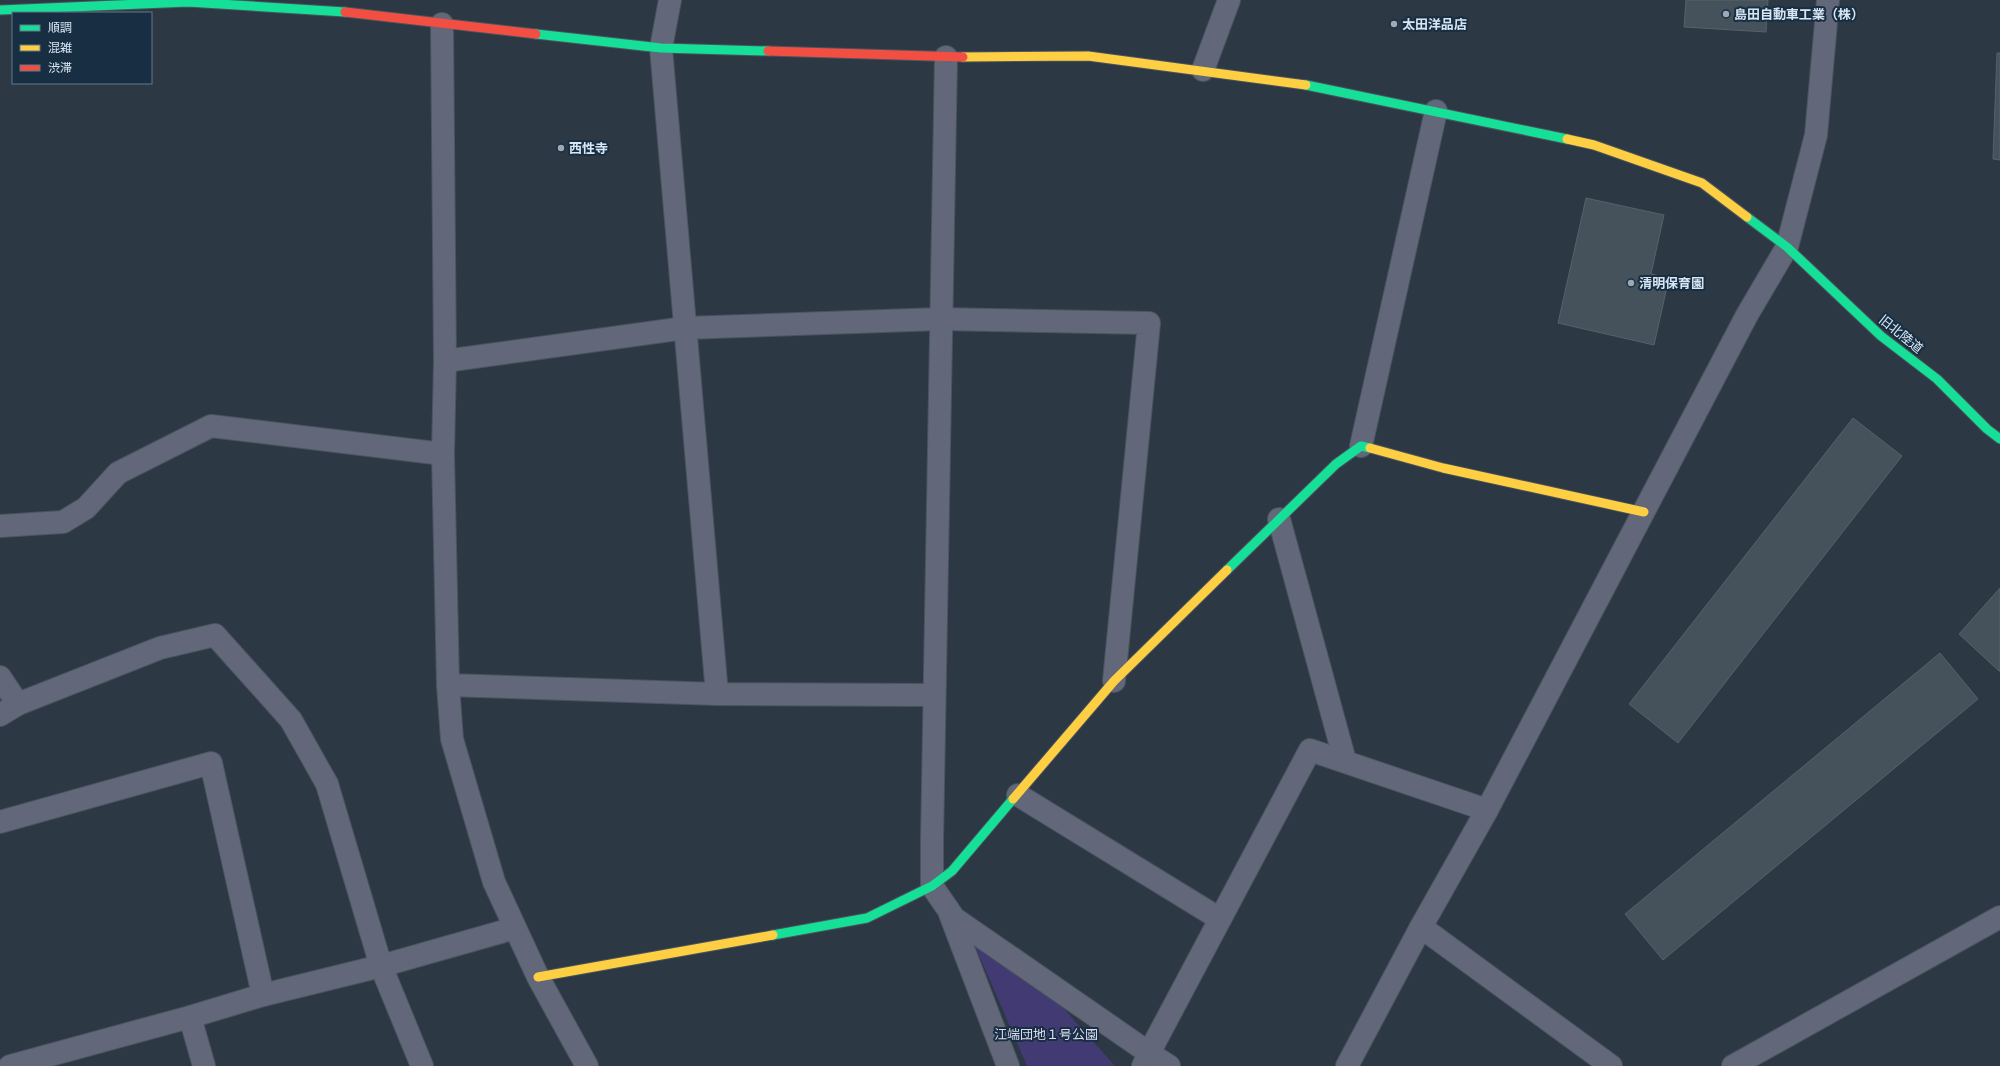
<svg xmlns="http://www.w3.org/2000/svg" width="2000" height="1066" viewBox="0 0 2000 1066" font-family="'Fira Sans Condensed','Noto Sans JP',sans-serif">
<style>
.green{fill:#423a73}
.building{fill:#46525b;stroke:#55626a}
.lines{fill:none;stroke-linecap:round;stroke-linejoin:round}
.street-casing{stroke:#49545e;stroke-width:24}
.fast-casing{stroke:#49545e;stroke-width:11}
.slow-casing{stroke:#49545e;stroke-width:11}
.jam-casing{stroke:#49545e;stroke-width:11}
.street{stroke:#626879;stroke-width:22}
.fast{stroke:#16e098;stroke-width:9}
.slow{stroke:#ffcf43;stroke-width:9}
.jam{stroke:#f24e42;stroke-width:9}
.poi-dot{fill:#9ca9b6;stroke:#182f43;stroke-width:1.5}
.labels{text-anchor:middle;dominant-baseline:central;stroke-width:4;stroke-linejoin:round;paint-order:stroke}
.poi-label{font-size:13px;font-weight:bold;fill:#d8e6f4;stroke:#182f43;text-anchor:start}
.street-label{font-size:13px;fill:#d8e6f4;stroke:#182f43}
.park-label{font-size:13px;fill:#dcdbef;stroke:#182f43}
</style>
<rect width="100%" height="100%" fill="#2c3844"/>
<!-- green -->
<polygon class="green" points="972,939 1057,1001 1115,1066 1027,1066"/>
<!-- building -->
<g class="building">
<polygon points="1686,0 1768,0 1766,32 1684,27"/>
<polygon points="1997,53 2000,53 2000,160 1993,159"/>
<polygon points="1586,198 1664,215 1651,274 1669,278 1654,345 1558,323"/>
<polygon points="1853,418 1902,456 1678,743 1629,704"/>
<polygon points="2000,588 2000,671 1999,671 1959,634"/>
<polygon points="1940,653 1978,699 1663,960 1625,914"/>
</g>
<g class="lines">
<defs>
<g id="street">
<polyline points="670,0 661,48 717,694"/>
<polyline points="442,24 445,361 443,454 448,685 452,739 494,882 538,977 587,1066"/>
<polyline points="946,57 932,841 932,886 954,918 1149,1053 1143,1066"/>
<polyline points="1203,70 1229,0"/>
<polyline points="445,361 685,328 940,319 1149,323 1114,681"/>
<polyline points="1361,446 1436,111"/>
<polyline points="1279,519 1345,761"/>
<polyline points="0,526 63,522 86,508 118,473 211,426 443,454"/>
<polyline points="0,677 18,704"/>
<polyline points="448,685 717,694 934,695"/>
<polyline points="0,715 18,704 160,648 215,635 291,720 327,784 381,966 422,1066"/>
<polyline points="1018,795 1220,919"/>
<polyline points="0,822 211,763 263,995"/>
<polyline points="950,914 1008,1066"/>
<polyline points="1421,927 1611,1066"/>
<polyline points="190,1017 204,1066"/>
<polyline points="10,1066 190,1017 263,995 381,966 515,928"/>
<polyline points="1169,1066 1149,1053 1310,750 1487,810"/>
<polyline points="1347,1066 1421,927 1487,810 1747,315 1787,247 1816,135 1828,0"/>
<polyline points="1733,1066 2000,917"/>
</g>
<g id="fast">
<polyline points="0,10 188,2 345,12"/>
<polyline points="536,34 661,48 768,51"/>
<polyline points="1306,85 1567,139"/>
<polyline points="1747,217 1787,247 1881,336 1937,379 1987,429 2000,439"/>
<polyline points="1227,570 1336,464 1361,446 1370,448"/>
<polyline points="773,935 867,918 932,886 952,871 1013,799"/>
</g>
<g id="slow">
<polyline points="963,57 1088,56 1306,85"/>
<polyline points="1567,139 1594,145 1702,183 1747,217"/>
<polyline points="1370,448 1443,468 1644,512"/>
<polyline points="1013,799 1114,681 1227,570"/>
<polyline points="538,977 773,935"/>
</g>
<g id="jam">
<polyline points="345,12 536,34"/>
<polyline points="768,51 963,57"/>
</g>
</defs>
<!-- street casing -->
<use href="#street" class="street-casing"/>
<!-- fast casing -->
<use href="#fast" class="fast-casing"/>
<!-- slow casing -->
<use href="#slow" class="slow-casing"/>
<!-- jam casing -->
<use href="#jam" class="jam-casing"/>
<!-- street -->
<use href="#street" class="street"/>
<!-- fast -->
<use href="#fast" class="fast"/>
<!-- slow -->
<use href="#slow" class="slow"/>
<!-- jam -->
<use href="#jam" class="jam"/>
</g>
<!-- markers -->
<g class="poi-dot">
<circle cx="1726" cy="14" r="4"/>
<circle cx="1394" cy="24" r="4"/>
<circle cx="561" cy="148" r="4"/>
<circle cx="1631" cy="283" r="4"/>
</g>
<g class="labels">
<!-- poi labels -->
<g class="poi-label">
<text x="1734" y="14">島田自動車工業（株）</text>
<text x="1402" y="24">太田洋品店</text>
<text x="569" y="148">西性寺</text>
<text x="1639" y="283">清明保育園</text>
</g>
<!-- street labels -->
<g class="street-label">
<text transform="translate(1901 334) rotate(39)">旧北陸道</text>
</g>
<!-- park labels -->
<g class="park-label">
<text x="1046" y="1034">江端団地１号公園</text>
</g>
</g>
<!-- legend -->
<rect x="12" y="12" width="140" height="72" fill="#182f43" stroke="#65788a"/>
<rect x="20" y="25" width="20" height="6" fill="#16e098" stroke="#65788a"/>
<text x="48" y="32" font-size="12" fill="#d8e6f4">順調</text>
<rect x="20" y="45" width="20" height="6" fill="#ffcf43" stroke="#65788a"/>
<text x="48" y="52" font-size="12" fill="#d8e6f4">混雑</text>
<rect x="20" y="65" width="20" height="6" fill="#f24e42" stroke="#65788a"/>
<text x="48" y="72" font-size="12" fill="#d8e6f4">渋滞</text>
</svg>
